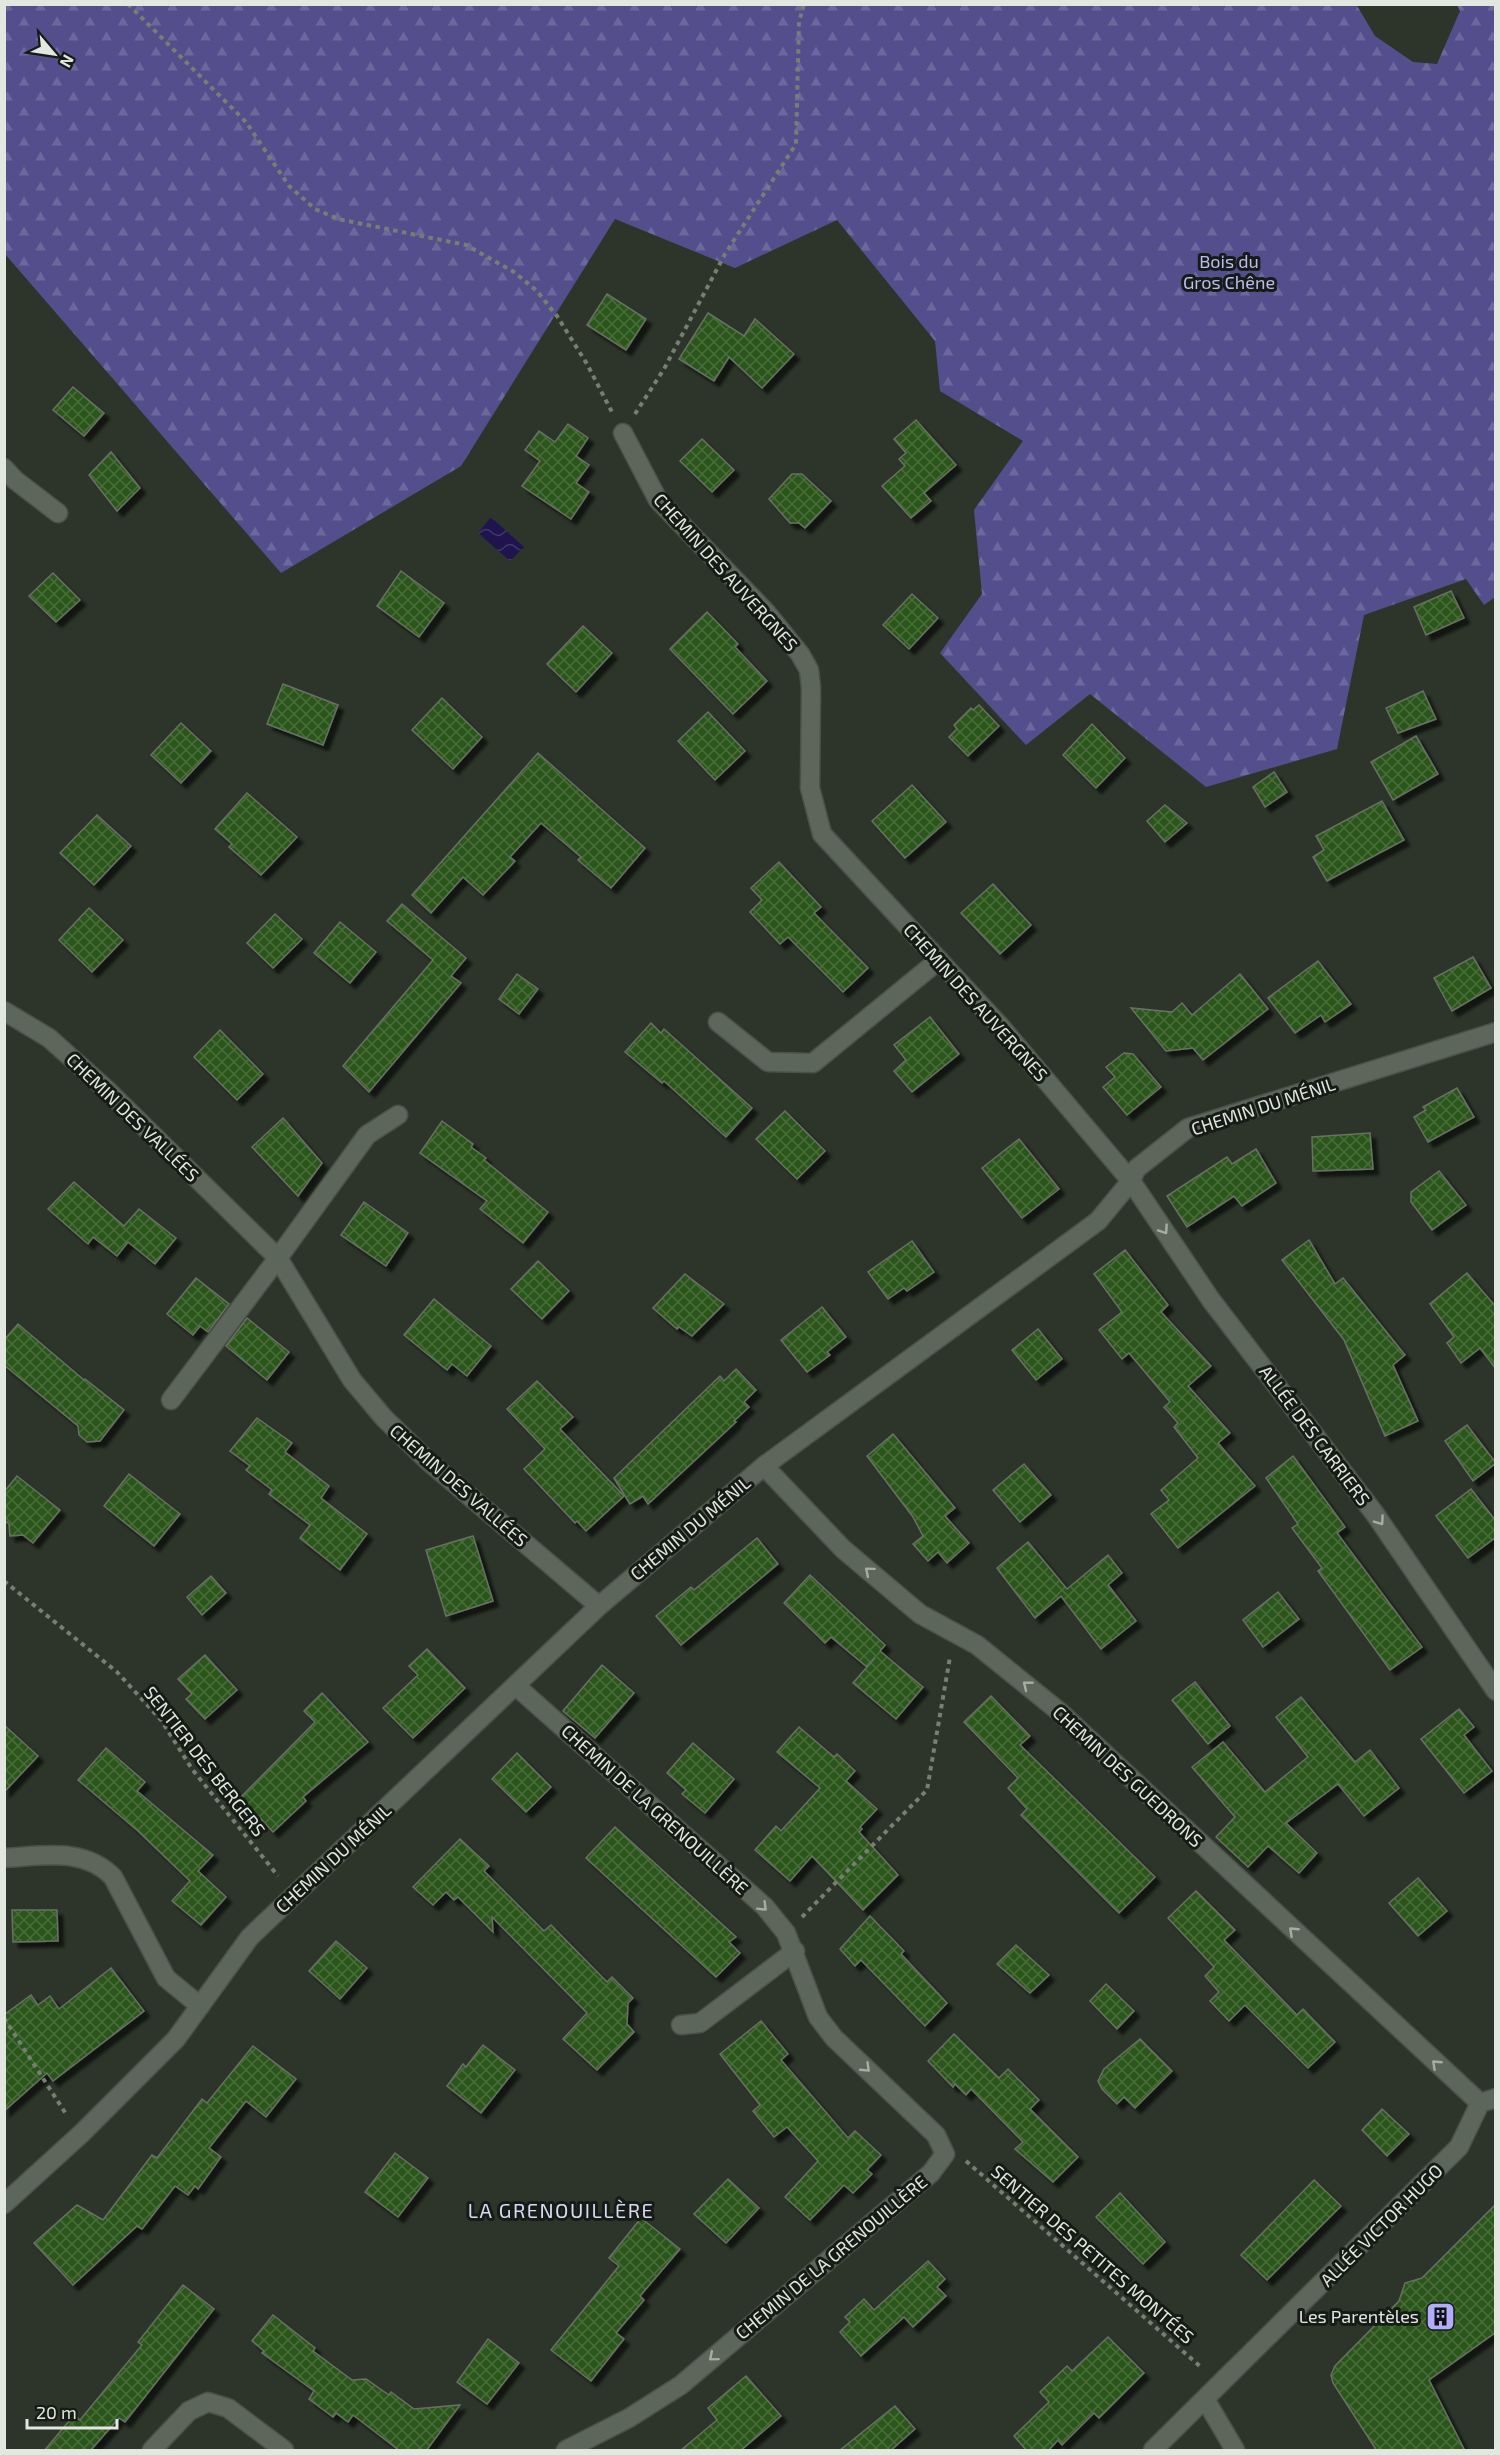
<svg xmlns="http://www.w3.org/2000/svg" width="1500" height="2455" viewBox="0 0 1500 2455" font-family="'Exo 2',sans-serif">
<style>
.forest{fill:url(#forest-firs)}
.water{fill:url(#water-waves)}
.building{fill:url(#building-cross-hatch);stroke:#677164;stroke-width:1.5;filter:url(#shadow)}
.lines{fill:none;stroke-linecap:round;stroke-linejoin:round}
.minor-casing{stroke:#4a5148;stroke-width:21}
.path{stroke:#777e74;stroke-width:4;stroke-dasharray:4.5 4.5;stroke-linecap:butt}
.minor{stroke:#5d665a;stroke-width:18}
.oneway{stroke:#a6aea4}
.labels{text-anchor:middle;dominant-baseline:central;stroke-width:6;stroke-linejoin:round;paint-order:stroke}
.park-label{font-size:18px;fill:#bdbbf4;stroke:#171b16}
.street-label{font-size:18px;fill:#e2e8e0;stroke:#171b16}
.poi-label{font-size:18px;fill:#e2e8e0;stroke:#171b16;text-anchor:end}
.neighbourhood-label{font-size:20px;letter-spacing:1.5px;fill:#d9d9f6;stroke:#171b16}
</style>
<defs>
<pattern id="forest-firs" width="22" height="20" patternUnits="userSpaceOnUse" patternTransform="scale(1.5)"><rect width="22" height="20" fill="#544e8d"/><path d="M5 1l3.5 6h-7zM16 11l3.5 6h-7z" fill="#6c689d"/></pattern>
<pattern id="water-waves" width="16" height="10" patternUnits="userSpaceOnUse" patternTransform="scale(1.5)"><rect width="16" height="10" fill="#20144e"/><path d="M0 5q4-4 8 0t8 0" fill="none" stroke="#403667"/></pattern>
<pattern id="building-cross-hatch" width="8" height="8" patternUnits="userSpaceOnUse" patternTransform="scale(1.5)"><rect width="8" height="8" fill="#2b561a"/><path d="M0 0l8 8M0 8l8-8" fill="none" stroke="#496e3b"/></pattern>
<filter id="shadow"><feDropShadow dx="5.5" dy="5.5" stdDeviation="1.5" flood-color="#0009"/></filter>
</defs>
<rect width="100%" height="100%" fill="#2d352a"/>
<!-- forest -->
<polygon class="forest" points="1356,4 1375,36 1413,62 1437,64 1460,11 1457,5 1495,5 1495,597 1484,605 1466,579 1364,615 1337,749 1206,787 1090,694 1026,745 940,653 982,594 974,510 1023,441 940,391 935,341 837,220 735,268 615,219 461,466 281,573 5,254 5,5"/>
<!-- water -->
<polygon class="water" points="491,517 524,547 510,561 478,533"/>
<!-- building -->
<g class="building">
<polygon points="607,294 646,319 626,350 587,325"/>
<polygon points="708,313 744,336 755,319 794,354 762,388 729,357 714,381 679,359"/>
<polygon points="73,387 104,413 84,436 53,410"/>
<polygon points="916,420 956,465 924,493 931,501 911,518 882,486 905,466 899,459 906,453 894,439"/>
<polygon points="568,424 588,438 576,456 589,465 576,483 589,492 571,519 522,486 540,461 525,450 539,431 555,442"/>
<polygon points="702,439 734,470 712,492 680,461"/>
<polygon points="111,452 140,488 117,511 89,475"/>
<polygon points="792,474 802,474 831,501 805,528 799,523 790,523 769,499"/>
<polygon points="401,571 444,603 419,637 377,606"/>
<polygon points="53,573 80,600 56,622 29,596"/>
<polygon points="1451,591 1464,618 1426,635 1414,607"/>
<polygon points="912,594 938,618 909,649 883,625"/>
<polygon points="707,612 738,644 735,647 767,681 733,714 670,649"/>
<polygon points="583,626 612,653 576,692 547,664"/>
<polygon points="283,684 338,705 323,745 267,724"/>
<polygon points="1423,691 1436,719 1398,733 1386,708"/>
<polygon points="442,698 482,737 453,769 412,730"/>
<polygon points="979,705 999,726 968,756 949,737 957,729 954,725 971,708 973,710"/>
<polygon points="708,712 745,751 715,780 678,741"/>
<polygon points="181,723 211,751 181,783 151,755"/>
<polygon points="1092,724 1125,758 1096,788 1063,755"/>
<polygon points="1416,736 1438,774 1393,800 1371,762"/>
<polygon points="538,753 645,848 611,888 578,860 581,857 541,823 510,857 515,861 483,895 463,877 431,913 412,895"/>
<polygon points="1274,772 1287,792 1265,807 1253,787"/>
<polygon points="912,785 946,822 905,858 872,821"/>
<polygon points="247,793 297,837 261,875 229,847 232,844 215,829"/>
<polygon points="1382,801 1404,840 1327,881 1313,857 1324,850 1316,836"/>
<polygon points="1165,805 1187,823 1165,842 1147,821"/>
<polygon points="97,815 131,846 94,885 60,853"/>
<polygon points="779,862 821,907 814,913 868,968 843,992 788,937 780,944 750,912 762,900 751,888"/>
<polygon points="993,884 1031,925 1000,954 961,913"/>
<polygon points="402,904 466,958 451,976 461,983 369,1092 343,1066 433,960 387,921"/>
<polygon points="89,908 123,940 92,972 59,940"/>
<polygon points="275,914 302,939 273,968 247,943"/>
<polygon points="340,922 376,952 350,983 314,953"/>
<polygon points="1473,957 1491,988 1452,1011 1434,978"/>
<polygon points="1318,961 1351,1004 1325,1022 1321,1015 1295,1033 1268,998"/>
<polygon points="517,974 538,989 519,1014 499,999"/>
<polygon points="1240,974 1268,1009 1203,1060 1193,1048 1166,1051 1131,1008 1172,1012 1182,1003 1192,1015"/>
<polygon points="930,1017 959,1054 912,1092 894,1071 906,1060 894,1045"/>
<polygon points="651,1023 661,1033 664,1029 752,1108 726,1137 664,1081 662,1083 625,1052"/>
<polygon points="220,1030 263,1074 237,1100 194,1057"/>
<polygon points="1124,1053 1133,1054 1161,1087 1127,1115 1103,1087 1115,1077 1106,1067"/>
<polygon points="1457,1088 1474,1117 1428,1142 1414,1117 1426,1110 1423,1107"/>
<polygon points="785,1111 825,1151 797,1179 756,1139"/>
<polygon points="283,1118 322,1163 298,1196 252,1147"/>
<polygon points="442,1121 473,1144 471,1147 486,1158 484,1160 548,1212 523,1243 480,1209 487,1201 420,1153"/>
<polygon points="1370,1133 1373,1169 1313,1171 1312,1137"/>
<polygon points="1019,1139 1059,1189 1022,1218 982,1168"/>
<polygon points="1256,1149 1276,1183 1242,1206 1234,1196 1187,1227 1167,1196 1227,1157 1232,1164"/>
<polygon points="1439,1171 1466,1205 1432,1230 1411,1202 1411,1192"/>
<polygon points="74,1182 124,1226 139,1209 176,1238 155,1264 128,1242 117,1256 93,1237 88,1244 48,1209"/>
<polygon points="364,1202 408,1233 386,1266 341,1235"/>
<polygon points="1309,1240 1335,1284 1343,1278 1405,1355 1393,1365 1418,1421 1385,1436 1344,1340 1282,1260"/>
<polygon points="912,1241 934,1272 907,1291 904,1288 888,1299 868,1272"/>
<polygon points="1125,1250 1168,1305 1161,1312 1211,1366 1188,1386 1230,1433 1218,1443 1255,1486 1178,1548 1151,1514 1169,1500 1161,1490 1198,1458 1174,1427 1178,1423 1164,1407 1170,1402 1129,1353 1122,1359 1099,1330 1122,1312 1094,1274"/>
<polygon points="538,1261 569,1291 542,1319 511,1289"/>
<polygon points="1467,1273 1496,1307 1496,1369 1480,1348 1461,1363 1447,1343 1454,1337 1430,1304"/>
<polygon points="685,1274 724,1304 692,1336 679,1327 677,1329 653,1308"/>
<polygon points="196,1278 229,1304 208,1332 200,1326 193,1335 167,1314"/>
<polygon points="434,1299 491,1346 467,1376 452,1364 447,1370 404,1335"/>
<polygon points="822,1307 846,1337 827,1352 830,1355 807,1372 781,1340"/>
<polygon points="247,1318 289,1352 267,1380 226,1346"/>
<polygon points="18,1324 84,1380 85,1379 124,1410 100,1441 87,1442 79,1435 78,1426 4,1365 4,1340"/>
<polygon points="1038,1329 1062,1359 1036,1380 1012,1350"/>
<polygon points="736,1369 756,1390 744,1402 749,1407 734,1421 736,1422 648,1504 643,1496 630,1504 614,1478 720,1376 724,1381"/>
<polygon points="537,1381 573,1417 560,1429 624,1496 586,1531 577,1521 575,1523 524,1469 545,1449 507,1409"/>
<polygon points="257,1418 292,1443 285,1452 329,1486 321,1498 367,1534 340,1570 300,1538 310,1525 269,1494 272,1490 246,1470 250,1466 230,1451"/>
<polygon points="1467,1425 1496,1463 1473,1481 1445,1441"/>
<polygon points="893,1434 955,1508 945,1516 969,1543 947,1563 938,1552 928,1561 913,1544 923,1536 913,1517 867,1456"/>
<polygon points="1293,1456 1345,1527 1337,1533 1422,1647 1390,1670 1318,1571 1322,1568 1292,1528 1298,1524 1266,1478"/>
<polygon points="1024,1464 1051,1495 1020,1522 993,1490"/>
<polygon points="129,1474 180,1514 154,1546 104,1506"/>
<polygon points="17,1476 60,1510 33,1543 23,1535 10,1536 9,1524 4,1520 4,1492"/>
<polygon points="1471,1489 1496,1521 1496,1537 1468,1558 1436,1516"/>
<polygon points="473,1536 493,1601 446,1616 426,1550"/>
<polygon points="757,1538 778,1564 681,1645 656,1616 691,1587 694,1590"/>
<polygon points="1028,1542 1067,1589 1108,1555 1122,1573 1108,1585 1136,1621 1101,1649 1061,1596 1035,1618 997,1568"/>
<polygon points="810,1575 885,1645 880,1651 923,1687 896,1719 853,1683 875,1658 867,1667 831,1637 825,1643 784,1603"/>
<polygon points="211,1576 226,1593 202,1615 187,1597"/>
<polygon points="1278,1592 1299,1619 1263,1647 1243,1620"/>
<polygon points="427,1649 465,1688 413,1738 383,1708 418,1675 409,1666"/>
<polygon points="205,1655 237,1690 205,1719 186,1699 192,1694 178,1679"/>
<polygon points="602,1665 634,1693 595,1738 563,1711"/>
<polygon points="1195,1682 1230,1726 1208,1744 1172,1700"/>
<polygon points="322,1693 368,1742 303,1797 306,1801 273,1832 241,1797 315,1722 304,1711"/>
<polygon points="991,1696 1030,1736 1020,1745 1155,1877 1119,1913 1021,1815 1027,1809 1008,1788 1018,1778 964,1722"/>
<polygon points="1301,1697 1355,1762 1370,1750 1399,1788 1364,1816 1338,1784 1286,1823 1317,1853 1299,1873 1268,1846 1248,1867 1216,1837 1235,1817 1192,1767 1223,1742 1265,1792 1308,1757 1276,1717"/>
<polygon points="1459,1709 1474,1727 1464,1735 1492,1771 1464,1793 1421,1739"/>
<polygon points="4,1725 38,1756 4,1792"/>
<polygon points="799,1727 834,1757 837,1754 855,1771 846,1781 877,1809 860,1827 862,1829 859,1832 898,1875 863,1910 812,1856 790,1881 755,1850 776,1826 781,1831 820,1788 777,1752"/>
<polygon points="693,1743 734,1779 705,1813 682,1794 686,1790 667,1773"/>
<polygon points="106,1748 145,1782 137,1791 213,1855 198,1871 226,1897 201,1925 172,1901 190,1881 138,1831 78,1780"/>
<polygon points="517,1753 551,1787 526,1812 492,1779"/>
<polygon points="615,1827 736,1937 729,1942 740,1953 716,1977 586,1858"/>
<polygon points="460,1839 489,1866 484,1871 544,1931 551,1925 607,1982 612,1977 633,1998 628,2003 627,2024 634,2032 597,2070 563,2039 587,2013 492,1917 493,1932 458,1897 454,1900 446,1892 433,1905 413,1887"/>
<polygon points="1418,1878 1447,1911 1418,1936 1389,1903"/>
<polygon points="1196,1891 1235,1930 1224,1940 1297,2015 1303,2009 1335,2042 1308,2068 1245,2005 1229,2021 1210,2001 1219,1992 1205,1976 1214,1967 1168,1918"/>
<polygon points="12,1910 57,1910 58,1941 13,1942"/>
<polygon points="870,1916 904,1951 901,1954 947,2003 925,2026 861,1960 855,1966 840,1949"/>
<polygon points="336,1941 367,1968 340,1999 309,1971"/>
<polygon points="1016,1945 1049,1975 1030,1993 997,1964"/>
<polygon points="111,1968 144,2011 53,2081 47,2073 4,2111 4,2015 31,1995 38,2005 50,1996 59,2009"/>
<polygon points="1106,1984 1134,2011 1117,2029 1090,2001"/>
<polygon points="761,2021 788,2054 781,2060 848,2138 855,2131 881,2155 867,2170 872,2174 853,2193 844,2185 810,2220 785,2197 818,2161 787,2127 774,2137 753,2111 760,2105 720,2054"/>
<polygon points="954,2034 999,2078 1008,2069 1039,2100 1030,2109 1078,2157 1053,2182 1015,2149 1023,2142 971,2089 966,2095 955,2084 953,2087 928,2061"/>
<polygon points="1140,2039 1172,2071 1135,2108 1124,2097 1117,2104 1102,2089 1098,2081 1104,2069"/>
<polygon points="483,2045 515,2070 481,2113 447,2086 463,2064 466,2067"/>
<polygon points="253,2046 296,2079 266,2117 246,2101 209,2148 221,2157 198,2189 195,2186 188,2195 175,2186 142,2229 137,2226 73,2285 34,2243 77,2205 103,2220 152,2155 157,2158 202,2099 207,2103"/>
<polygon points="1382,2109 1409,2134 1387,2156 1362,2130"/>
<polygon points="395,2153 428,2178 398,2217 365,2192"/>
<polygon points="728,2179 759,2208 726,2243 694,2214"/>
<polygon points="1314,2180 1341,2206 1267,2280 1241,2255"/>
<polygon points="1120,2193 1165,2242 1143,2264 1096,2217"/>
<polygon points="1496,2204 1496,2332 1429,2380 1465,2451 1377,2451 1333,2383 1331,2375 1335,2366 1399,2301 1405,2283 1422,2278"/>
<polygon points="641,2218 680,2249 640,2296 644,2300 616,2333 624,2339 591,2381 551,2350 619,2266 609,2258"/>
<polygon points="928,2261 945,2279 937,2287 946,2296 913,2327 904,2317 861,2356 840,2332 850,2322 845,2317 864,2299 874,2310"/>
<polygon points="183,2285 214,2309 125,2422 119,2418 90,2451 44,2451 74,2415 80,2420 142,2345 138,2342"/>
<polygon points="273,2315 315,2348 313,2351 352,2380 366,2379 389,2395 391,2392 414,2409 460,2405 426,2451 400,2451 353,2415 348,2422 336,2413 333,2417 309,2399 314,2391 262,2353 264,2351 252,2341"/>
<polygon points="1108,2337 1144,2373 1099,2418 1094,2413 1062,2445 1058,2440 1048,2451 1027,2451 1014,2436 1049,2402 1040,2392 1067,2366 1072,2371"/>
<polygon points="488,2339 519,2363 487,2404 457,2382"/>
<polygon points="746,2376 781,2416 740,2451 680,2451 717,2420 708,2408"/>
<polygon points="895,2406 915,2429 890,2451 839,2451"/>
</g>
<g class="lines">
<defs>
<g id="minor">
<polyline points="623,433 658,500 766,612 800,654 809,670 811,688 810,788 822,834 1001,1027 1131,1181 1211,1300 1375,1514 1496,1691"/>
<polyline points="4,468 15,480 58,513"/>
<polyline points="4,1011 49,1038 106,1089 278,1258 352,1380 384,1418 428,1461 599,1606"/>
<polyline points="718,1022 768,1062 813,1063 939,960"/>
<polyline points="171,1400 278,1258 367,1135 398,1115"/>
<polyline points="764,1466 843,1549 920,1614 977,1645 1061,1713 1480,2103"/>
<polyline points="516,1686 765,1907 786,1933 818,2017 834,2038 936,2135 945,2154 931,2173 681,2385 629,2418 566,2450"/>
<path d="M4,1858c39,-2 80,-11 109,19l53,101 34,28"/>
<polyline points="681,2025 700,2023 795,1951"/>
<polyline points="4,2204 82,2133 176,2039 250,1937 599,1606 764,1466 1098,1221 1131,1181 1136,1169 1188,1128 1496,1032"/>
<polyline points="1205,2399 1235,2450"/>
<polyline points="152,2450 189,2411 208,2402 228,2408 284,2450"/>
<polyline points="1153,2450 1459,2147 1480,2103 1496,2098"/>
</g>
</defs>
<!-- minor casing -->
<use href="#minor" class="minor-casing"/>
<!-- path -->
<g class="path">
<polyline points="128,4 246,122 289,186 315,209 338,219 466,245 514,272 537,291 557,316 587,364 613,414"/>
<polyline points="635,414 664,369 725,254 796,144 799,22 804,4"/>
<polyline points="4,1581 117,1672 161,1720 192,1769 278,1876"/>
<polyline points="802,1917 927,1790 950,1657"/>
<polyline points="4,2018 66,2114"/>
<polyline points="966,2161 1202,2368"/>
</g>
<!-- minor -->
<use href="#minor" class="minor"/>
</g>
<!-- one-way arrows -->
<defs><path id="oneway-chevron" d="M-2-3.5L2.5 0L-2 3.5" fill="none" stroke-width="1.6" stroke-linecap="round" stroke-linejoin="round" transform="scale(1.5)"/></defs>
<g class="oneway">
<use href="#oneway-chevron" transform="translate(1164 1230) rotate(56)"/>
<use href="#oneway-chevron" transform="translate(1380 1521) rotate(55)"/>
<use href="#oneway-chevron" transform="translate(869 1571) rotate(-140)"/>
<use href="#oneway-chevron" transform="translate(1027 1685) rotate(-141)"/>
<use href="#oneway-chevron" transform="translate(763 1907) rotate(45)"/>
<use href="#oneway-chevron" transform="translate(1293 1931) rotate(-137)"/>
<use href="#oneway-chevron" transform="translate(1436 2064) rotate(-137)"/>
<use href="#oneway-chevron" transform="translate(866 2068) rotate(44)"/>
<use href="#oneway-chevron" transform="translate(713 2357) rotate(140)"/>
</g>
<!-- icons -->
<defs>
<symbol id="building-square" viewBox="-11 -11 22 22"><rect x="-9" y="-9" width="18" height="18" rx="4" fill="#b1adfa" stroke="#171b16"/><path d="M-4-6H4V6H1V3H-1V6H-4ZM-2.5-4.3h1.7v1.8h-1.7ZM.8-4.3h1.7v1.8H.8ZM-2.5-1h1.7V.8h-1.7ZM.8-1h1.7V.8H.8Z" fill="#111"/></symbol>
</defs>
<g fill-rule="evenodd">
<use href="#building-square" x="1424" y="2300" width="33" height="33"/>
</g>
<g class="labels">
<!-- park labels -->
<g class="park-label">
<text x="1229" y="261">Bois du<tspan x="1229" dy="21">Gros Chêne</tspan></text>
</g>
<!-- street labels -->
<g class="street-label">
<text transform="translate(726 572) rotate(48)">CHEMIN DES AUVERGNES</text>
<text transform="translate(976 1002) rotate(48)">CHEMIN DES AUVERGNES</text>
<text transform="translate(1263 1106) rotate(-18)">CHEMIN DU MÉNIL</text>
<text transform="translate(133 1117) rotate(44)">CHEMIN DES VALLÉES</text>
<text transform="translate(1315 1435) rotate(53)">ALLÉE DES CARRIERS</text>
<text transform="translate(459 1485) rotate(41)">CHEMIN DES VALLÉES</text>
<text transform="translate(690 1528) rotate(-40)">CHEMIN DU MÉNIL</text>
<text transform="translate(205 1761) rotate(52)">SENTIER DES BERGERS</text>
<text transform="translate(1128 1776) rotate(43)">CHEMIN DES GUEDRONS</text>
<text transform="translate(655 1809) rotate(42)">CHEMIN DE LA GRENOUILLÈRE</text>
<text transform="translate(333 1858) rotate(-43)">CHEMIN DU MÉNIL</text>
<text transform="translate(1381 2225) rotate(-45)">ALLÉE VICTOR HUGO</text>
<text transform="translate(1093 2254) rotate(41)">SENTIER DES PETITES MONTÉES</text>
<text transform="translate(831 2257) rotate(-40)">CHEMIN DE LA GRENOUILLÈRE</text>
</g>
<!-- poi labels -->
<g class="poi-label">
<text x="1419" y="2316">Les Parentèles</text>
</g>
<!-- neighbourhood labels -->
<g class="neighbourhood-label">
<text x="561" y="2210">LA GRENOUILLÈRE</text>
</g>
</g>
<!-- border -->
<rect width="1500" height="2455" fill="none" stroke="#e2e8e0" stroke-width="12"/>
<!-- north arrow -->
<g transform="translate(54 54) rotate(119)" stroke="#171b16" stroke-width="4.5" paint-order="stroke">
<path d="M0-4.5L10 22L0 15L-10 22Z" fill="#e2e8e0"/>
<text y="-9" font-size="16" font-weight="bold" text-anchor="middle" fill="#e2e8e0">N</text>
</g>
<!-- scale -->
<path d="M27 2419v9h90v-9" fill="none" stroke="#e2e8e0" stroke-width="3"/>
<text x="36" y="2419" font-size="18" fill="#e2e8e0" stroke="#171b16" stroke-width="4.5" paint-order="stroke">20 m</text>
</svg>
